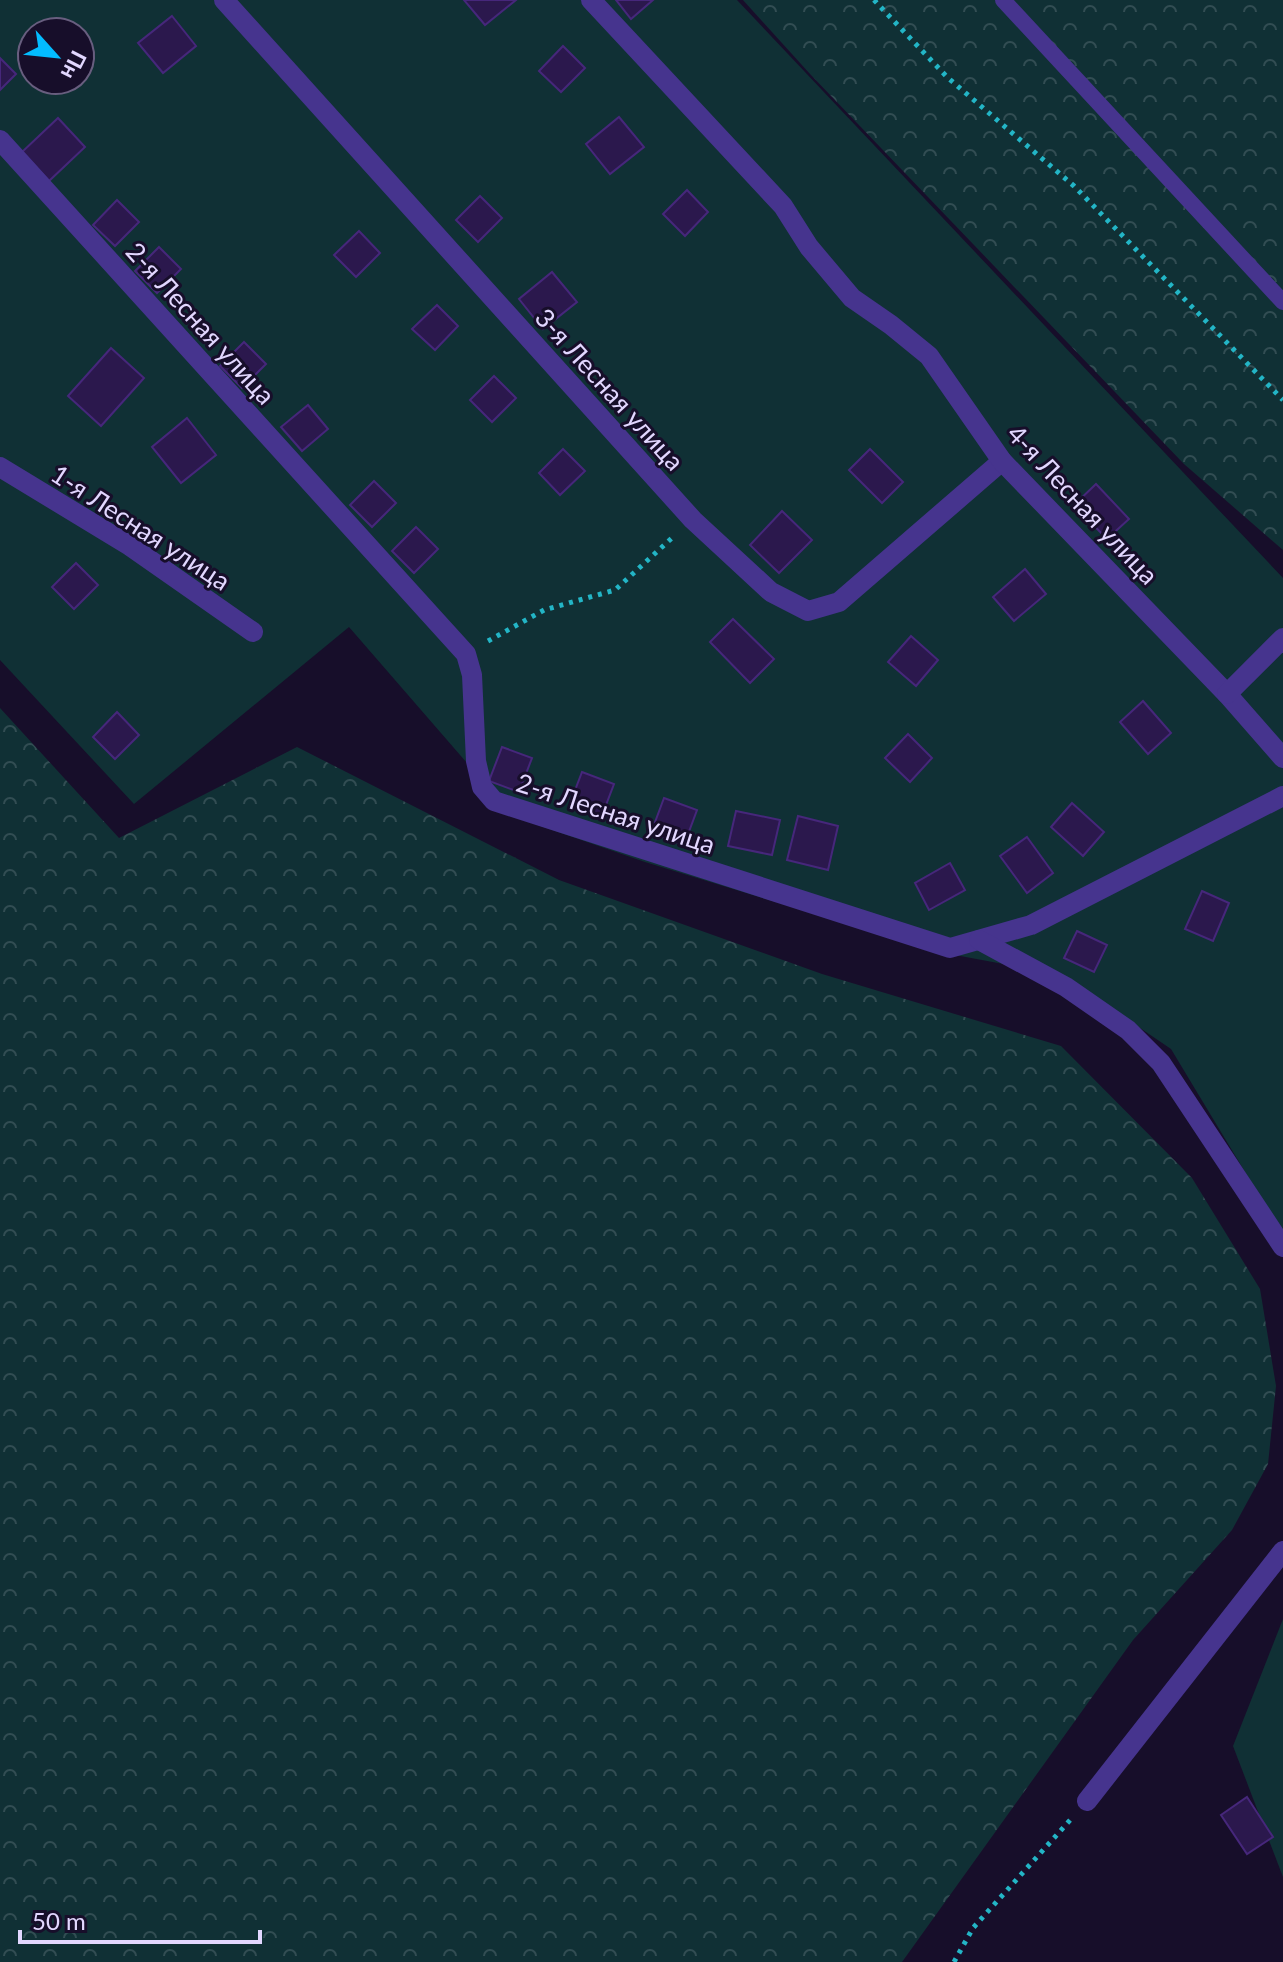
<svg xmlns="http://www.w3.org/2000/svg" width="1283" height="1962" viewBox="0 0 1283 1962" font-family="Lato,sans-serif">
<style>
.forest{fill:url(#forest-crowns)}
.garden{fill:#103035;fill-rule:evenodd}
.building{fill:#2b184d;stroke:#46277b;stroke-width:2}
.lines{fill:none;stroke-linecap:round;stroke-linejoin:round}
.path{stroke:#23b5c6;stroke-width:5;stroke-dasharray:4 6;stroke-linecap:butt}
.service{stroke:#46348e;stroke-width:16}
.minor{stroke:#46348e;stroke-width:20}
.labels{text-anchor:middle;dominant-baseline:central;stroke-width:6;stroke-linejoin:round;paint-order:stroke}
.street-label{font-size:26px;fill:#e2d7ff;stroke:#170e2a}
</style>
<defs>
<pattern id="forest-crowns" width="20" height="18" patternUnits="userSpaceOnUse" patternTransform="scale(2)"><rect width="20" height="18" fill="#103035"/><path d="M2 6a3 3 0 1 1 6 0M12 15a3 3 0 1 1 6 0" fill="none" stroke="#324d53"/></pattern>
</defs>
<rect width="100%" height="100%" fill="#170e2a"/>
<!-- forest -->
<g class="forest">
<polygon points="743,0 1283,0 1283,550 1184,464 811,75"/>
<polygon points="0,708 119,838 297,747 559,880 822,974 1061,1046 1192,1178 1260,1289 1276,1386 1268,1464 1232,1530 1133,1640 902,1962 0,1962"/>
</g>
<!-- garden -->
<g class="garden">
<path d="M0,0h737l546,578v657l-112,-186 -109,-74 -123,-23 -294,-90 -119,-41 -33,-28 -144,-166 -215,177 -134,-144zM32,32h48v48h-48z"/>
<polygon points="1283,1619 1283,1877 1233,1746"/>
</g>
<!-- building -->
<g class="building">
<polygon points="464,0 516,0 485,25"/>
<polygon points="616,0 653,0 631,19"/>
<polygon points="172,16 196,46 163,73 138,43"/>
<polygon points="563,46 585,68 561,92 539,71"/>
<polygon points="0,58 16,74 0,90"/>
<polygon points="619,117 644,147 610,174 586,144"/>
<polygon points="58,118 85,147 49,181 22,152"/>
<polygon points="687,190 708,212 685,236 663,214"/>
<polygon points="480,196 502,218 478,242 456,220"/>
<polygon points="117,200 139,222 115,246 93,225"/>
<polygon points="359,231 380,253 356,277 334,255"/>
<polygon points="159,247 181,269 157,293 135,271"/>
<polygon points="552,272 577,302 543,329 519,299"/>
<polygon points="437,305 458,326 435,350 412,329"/>
<polygon points="244,342 266,364 242,388 220,366"/>
<polygon points="111,348 144,378 101,426 68,396"/>
<polygon points="494,376 516,398 492,422 470,400"/>
<polygon points="308,405 328,429 302,451 281,427"/>
<polygon points="187,418 216,455 181,483 152,447"/>
<polygon points="563,449 585,471 560,495 539,473"/>
<polygon points="870,449 903,482 882,503 849,470"/>
<polygon points="374,481 396,503 372,527 350,505"/>
<polygon points="1096,484 1129,519 1107,539 1074,505"/>
<polygon points="782,511 812,540 779,573 750,545"/>
<polygon points="416,527 438,549 414,573 392,551"/>
<polygon points="76,563 98,585 74,609 52,587"/>
<polygon points="1025,569 1046,594 1014,621 993,597"/>
<polygon points="733,619 774,659 750,683 710,642"/>
<polygon points="911,636 938,660 916,686 888,662"/>
<polygon points="1143,701 1171,733 1148,754 1120,722"/>
<polygon points="117,712 139,735 115,759 93,737"/>
<polygon points="908,734 932,758 910,782 885,758"/>
<polygon points="502,747 532,758 519,792 489,781"/>
<polygon points="582,772 614,784 601,818 569,806"/>
<polygon points="664,798 697,810 684,845 651,833"/>
<polygon points="1072,803 1104,832 1083,856 1051,827"/>
<polygon points="736,811 780,820 772,855 728,846"/>
<polygon points="798,816 838,826 828,870 787,860"/>
<polygon points="1027,837 1053,873 1027,893 1000,856"/>
<polygon points="950,863 965,890 929,910 915,883"/>
<polygon points="1202,891 1229,903 1213,941 1185,929"/>
<polygon points="1077,931 1107,945 1094,972 1064,958"/>
<polygon points="1247,1797 1273,1837 1247,1854 1221,1815"/>
</g>
<g class="lines">
<!-- path -->
<g class="path">
<polyline points="874,0 947,77 1074,186 1283,400"/>
<polyline points="488,641 544,610 615,590 674,536"/>
<polyline points="954,1962 973,1928 1072,1818"/>
</g>
<!-- service -->
<polyline class="service" points="1003,0 1283,302"/>
<!-- minor -->
<g class="minor">
<polyline points="224,0 693,520 771,592 808,611 839,602 1002,461"/>
<polyline points="591,0 783,206 809,247 852,298 891,325 929,356 1002,461 1227,694 1283,758"/>
<polyline points="0,140 466,654 472,675 476,761 482,787 494,801 950,948 1031,925 1283,796"/>
<polyline points="0,467 130,546 253,632"/>
<polyline points="1227,694 1283,638"/>
<polyline points="979,940 1066,987 1128,1030 1161,1063 1283,1247"/>
<polyline points="1087,1801 1283,1551"/>
</g>
</g>
<g class="labels">
<!-- street labels -->
<g class="street-label">
<text transform="translate(201 323) rotate(48)">2-я Лесная улица</text>
<text transform="translate(610 389) rotate(48)">3-я Лесная улица</text>
<text transform="translate(1083 504) rotate(47)">4-я Лесная улица</text>
<text transform="translate(141 527) rotate(33)">1-я Лесная улица</text>
<text transform="translate(616 813) rotate(18)">2-я Лесная улица</text>
</g>
</g>
<!-- north arrow -->
<g transform="translate(56 56) rotate(117)"><circle r="38" fill="#170e2a" stroke="#685e7f" stroke-width="2"/>
<path d="M0-6L14 30L0 20L-14 30Z" fill="#03bcff"/>
<text y="-12" font-size="22" font-weight="bold" text-anchor="middle" fill="#e2d7ff">Пн</text>
</g>
<!-- scale -->
<path d="M20 1930v12h240v-12" fill="none" stroke="#e2d7ff" stroke-width="4"/>
<text x="32" y="1930" font-size="24" fill="#e2d7ff" stroke="#170e2a" stroke-width="6" paint-order="stroke">50 m</text>
</svg>
